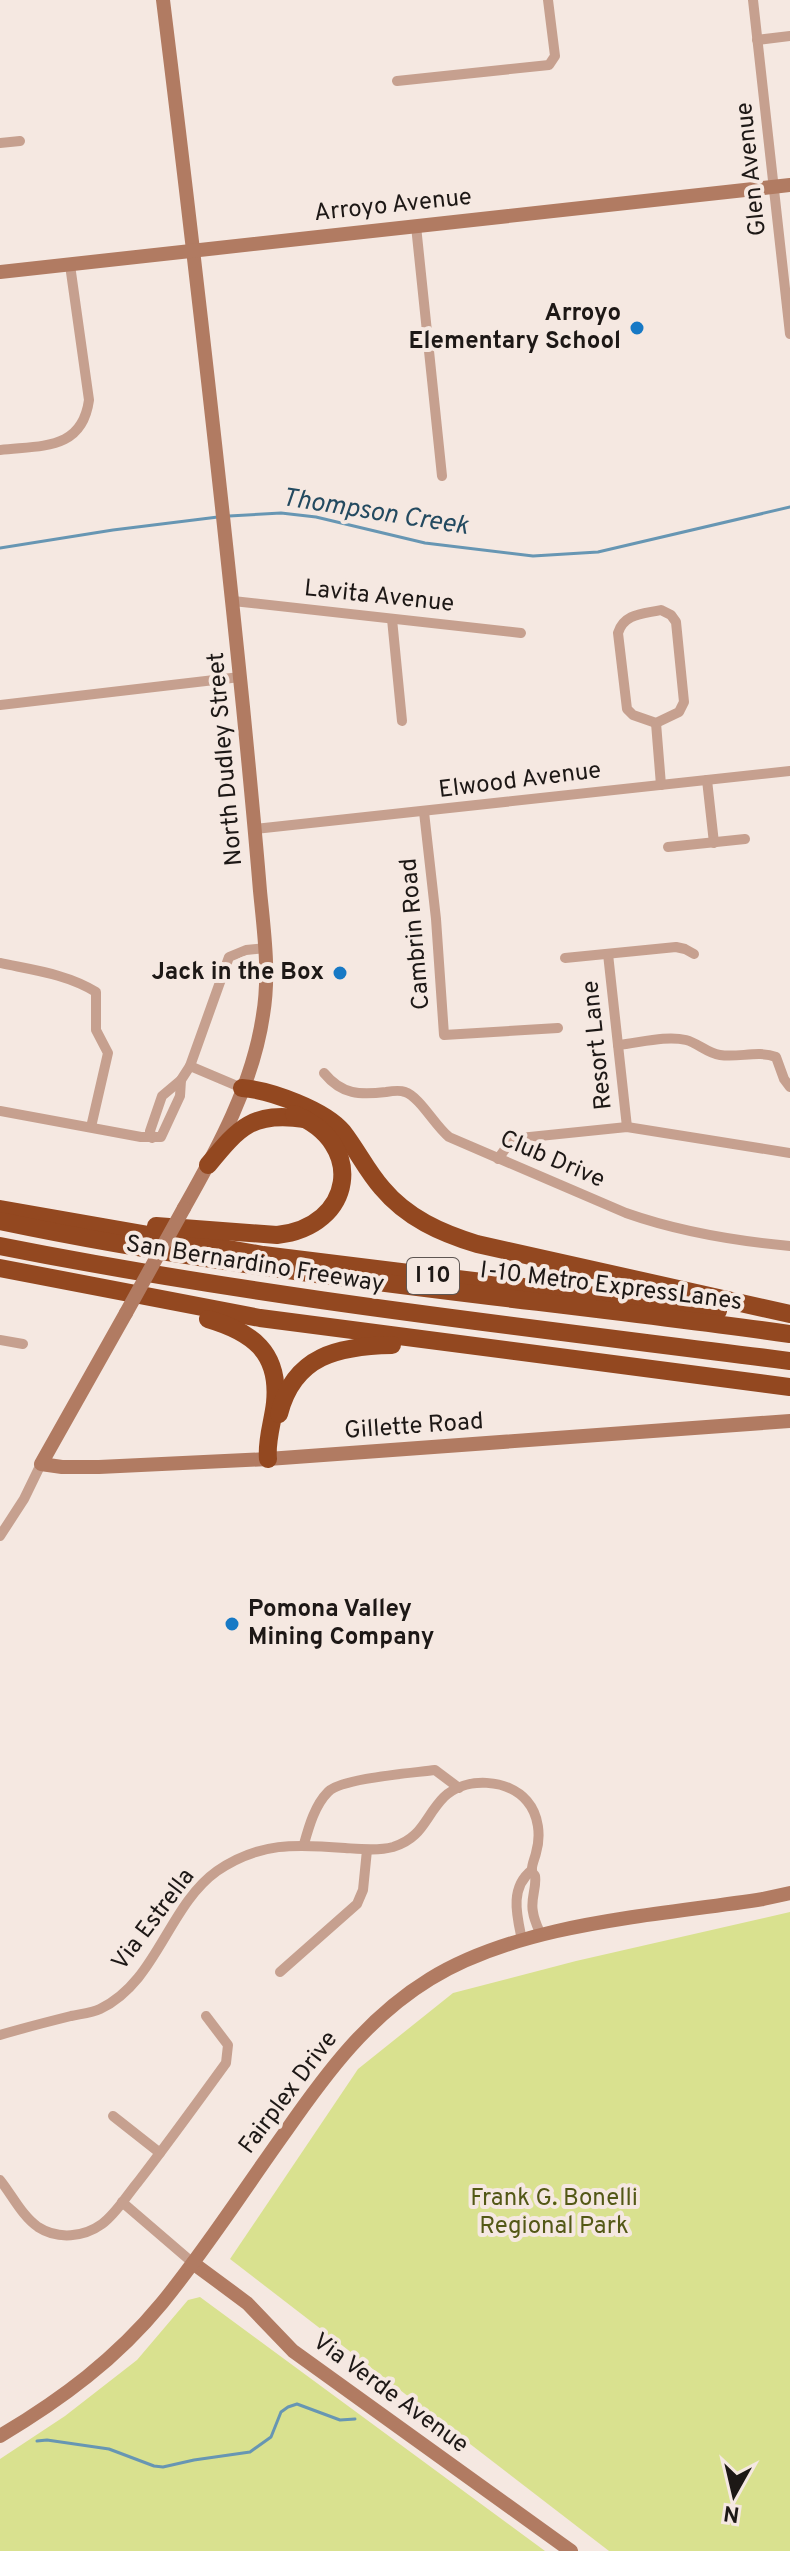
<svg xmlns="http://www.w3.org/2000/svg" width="790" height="2551" viewBox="0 0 790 2551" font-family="Overpass,sans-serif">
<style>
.green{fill:#d9e18f}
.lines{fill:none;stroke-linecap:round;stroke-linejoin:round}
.stream{stroke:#6796b3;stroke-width:3}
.street{stroke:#c6a08f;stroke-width:10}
.secondary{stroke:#b17b62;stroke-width:14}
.highway{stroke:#934820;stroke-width:18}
.secondary-bridge{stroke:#b17b62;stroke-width:14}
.poi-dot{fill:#1779c5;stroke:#f5e8e1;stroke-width:3}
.labels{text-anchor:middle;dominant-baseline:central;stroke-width:8;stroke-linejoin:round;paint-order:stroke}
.shield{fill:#f5e8e1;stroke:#5e5653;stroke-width:2}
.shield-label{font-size:22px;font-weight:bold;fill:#1d1816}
.street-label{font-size:24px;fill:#1d1816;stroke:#f5e8e1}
.poi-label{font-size:24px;font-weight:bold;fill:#1d1816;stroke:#f5e8e1;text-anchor:end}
.park-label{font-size:24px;fill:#535816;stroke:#f5e8e1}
.water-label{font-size:26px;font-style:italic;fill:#234a60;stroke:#f5e8e1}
</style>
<rect width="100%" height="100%" fill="#f5e8e1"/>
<!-- green -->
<g class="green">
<polygon points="790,1912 790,2551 609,2551 230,2259 358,2069 453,1993 576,1961"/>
<polygon points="200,2297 545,2551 0,2551 0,2459 65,2416 137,2360 188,2300"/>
</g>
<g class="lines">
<!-- stream -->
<g class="stream">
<polyline points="229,516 281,513 316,517 425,543 533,556 598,552 790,507"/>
<polyline points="0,548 113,530 218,517"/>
<polyline points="37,2441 47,2440 109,2449 154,2466 163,2467 194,2460 250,2452 271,2437 281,2412 288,2407 297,2404 340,2420 355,2419"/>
</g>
<!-- street -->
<g class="street">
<polyline points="753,0 790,334"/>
<polyline points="757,40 790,36"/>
<polyline points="397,81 549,65 555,56 548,0"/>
<polyline points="0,143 20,141"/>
<polyline points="416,226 442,476"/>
<path d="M0,450c41,-5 82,1 89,-50l-19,-135"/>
<polyline points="233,601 521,633"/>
<path d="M661,610l10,5 5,7 8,80 -5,10 -23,11 -23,-8 -6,-6 -9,-76c6,-20 26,-19 43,-23z"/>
<polyline points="392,619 402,721"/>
<polyline points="0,705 240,677"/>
<polyline points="656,723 661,785"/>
<polyline points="707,780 714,843"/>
<polyline points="424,812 436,919 444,1035 558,1028"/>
<polyline points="255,829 790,771"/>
<polyline points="668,847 745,839"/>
<polyline points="608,954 627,1127"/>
<polyline points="565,958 676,947 685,949 694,954"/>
<path d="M0,963c33,7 67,11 96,29v38l12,23 -17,74"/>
<path d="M618,1045c21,-2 48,-10 68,-5 12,3 21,13 34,15 19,3 38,-5 56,2l8,22 6,8"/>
<polyline points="190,1066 242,1088"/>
<path d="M324,1073c18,22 36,22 62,19 6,-1 14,-2 19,0 15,5 30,34 44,45l177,76c51,18 110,28 164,33"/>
<polyline points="0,1111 141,1137 161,1137 180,1096 181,1080"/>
<polyline points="152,1138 150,1131 162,1096 181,1080 190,1066 229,957 246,950 265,948"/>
<polyline points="498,1159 508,1145 520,1138 627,1127 790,1153"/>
<polyline points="0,1340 23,1344"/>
<polyline points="0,1536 24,1499 41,1464"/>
<path d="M304,1844c5,-18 11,-39 24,-52 13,-14 85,-19 107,-22l24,18"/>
<path d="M522,1940c-5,-24 -13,-52 10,-70"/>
<polyline points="280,1972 357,1904 363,1890 367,1850"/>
<path d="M0,2035c23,-7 47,-13 71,-19 9,-2 21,-3 29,-7 57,-27 68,-103 117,-138 42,-29 79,-27 128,-23 15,1 33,3 48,-1 30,-9 32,-31 51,-50 22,-21 64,-18 83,4 12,14 14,35 9,52 -1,5 -5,13 -4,18 0,2 2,3 3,5 2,11 -5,24 -2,36 1,8 5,16 8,23"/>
<polyline points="113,2116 160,2153"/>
<path d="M0,2180c12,15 22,36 38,47 20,13 46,10 64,-3 14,-10 25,-29 36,-42 30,-39 59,-79 88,-119l2,-18 -22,-29"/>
<polyline points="122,2202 193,2263"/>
</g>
<!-- secondary -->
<g class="secondary">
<path d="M163,0c29,235 56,471 80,707 6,61 12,123 17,184 4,41 10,83 3,124 -10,69 -45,133 -79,193"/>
<polyline points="0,272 790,185"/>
<polyline points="126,1313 41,1464 62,1467 99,1467 268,1459 790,1421"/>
<polyline points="193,2263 247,2303 293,2351 571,2551"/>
<path d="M0,2436c62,-37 116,-77 162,-133 45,-55 83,-115 124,-172 41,-59 82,-114 144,-152 93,-57 226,-63 333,-80l27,-6"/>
</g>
<!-- highway -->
<g class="highway">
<path d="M242,1088c28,2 83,22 101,44 14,18 24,39 39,56 25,30 59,45 95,56l313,70"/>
<path d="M208,1165c31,-38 45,-54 97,-46"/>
<polyline points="0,1209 263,1255 718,1311"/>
<path d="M0,1221c261,55 526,76 790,113"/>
<path d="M156,1226l121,9c77,-8 90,-92 17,-121"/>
<path d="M0,1246c261,52 526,81 790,115"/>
<polyline points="0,1268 260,1318 790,1387"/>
<path d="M208,1319c44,13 72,33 67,84 -2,19 -9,37 -7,56"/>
<path d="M279,1414c15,-59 60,-68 113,-69"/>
</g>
<!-- secondary-bridge -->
<polyline class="secondary-bridge" points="126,1313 184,1208"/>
</g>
<!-- markers -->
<g class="poi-dot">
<circle cx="637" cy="328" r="8"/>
<circle cx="340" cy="973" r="8"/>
<circle cx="232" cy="1624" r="8"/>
</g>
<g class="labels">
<!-- shield labels -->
<rect class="shield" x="407" y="1258" width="52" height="36" rx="6"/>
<g class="shield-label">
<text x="433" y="1276">I 10</text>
</g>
<!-- street labels -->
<g class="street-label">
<text transform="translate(752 169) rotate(-96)">Glen Avenue</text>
<text transform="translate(393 206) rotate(-6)">Arroyo Avenue</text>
<text transform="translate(379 597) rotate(6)">Lavita Avenue</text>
<text transform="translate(226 759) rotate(-95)">North Dudley Street</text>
<text transform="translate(520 781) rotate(-7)">Elwood Avenue</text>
<text transform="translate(416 934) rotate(-95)">Cambrin Road</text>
<text transform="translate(598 1045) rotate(-96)">Resort Lane</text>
<text transform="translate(552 1160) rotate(23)">Club Drive</text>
<text transform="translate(255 1265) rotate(9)">San Bernardino Freeway</text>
<text transform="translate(611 1287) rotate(7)">I-10 Metro ExpressLanes</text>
<text transform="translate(414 1427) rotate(-4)">Gillette Road</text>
<text transform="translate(154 1920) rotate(-53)">Via Estrella</text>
<text transform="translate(289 2093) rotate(-53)">Fairplex Drive</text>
<text transform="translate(390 2394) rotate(36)">Via Verde Avenue</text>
</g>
<!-- poi labels -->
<g class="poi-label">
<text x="621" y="314">Arroyo<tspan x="621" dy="28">Elementary School</tspan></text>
<text x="324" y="973">Jack in the Box</text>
<text x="248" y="1610" text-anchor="start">Pomona Valley<tspan x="248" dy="28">Mining Company</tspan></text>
</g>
<!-- park labels -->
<g class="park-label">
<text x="554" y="2199">Frank G. Bonelli<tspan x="554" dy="28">Regional Park</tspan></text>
</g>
<!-- water labels -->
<g class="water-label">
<text transform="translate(375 513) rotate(9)">Thompson Creek</text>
</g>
</g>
<!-- north arrow -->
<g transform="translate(734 2495) rotate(188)" stroke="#f5e8e1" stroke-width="6" paint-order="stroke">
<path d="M0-6L14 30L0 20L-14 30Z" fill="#1d1816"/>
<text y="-12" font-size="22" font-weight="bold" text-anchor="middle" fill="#1d1816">N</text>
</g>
</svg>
